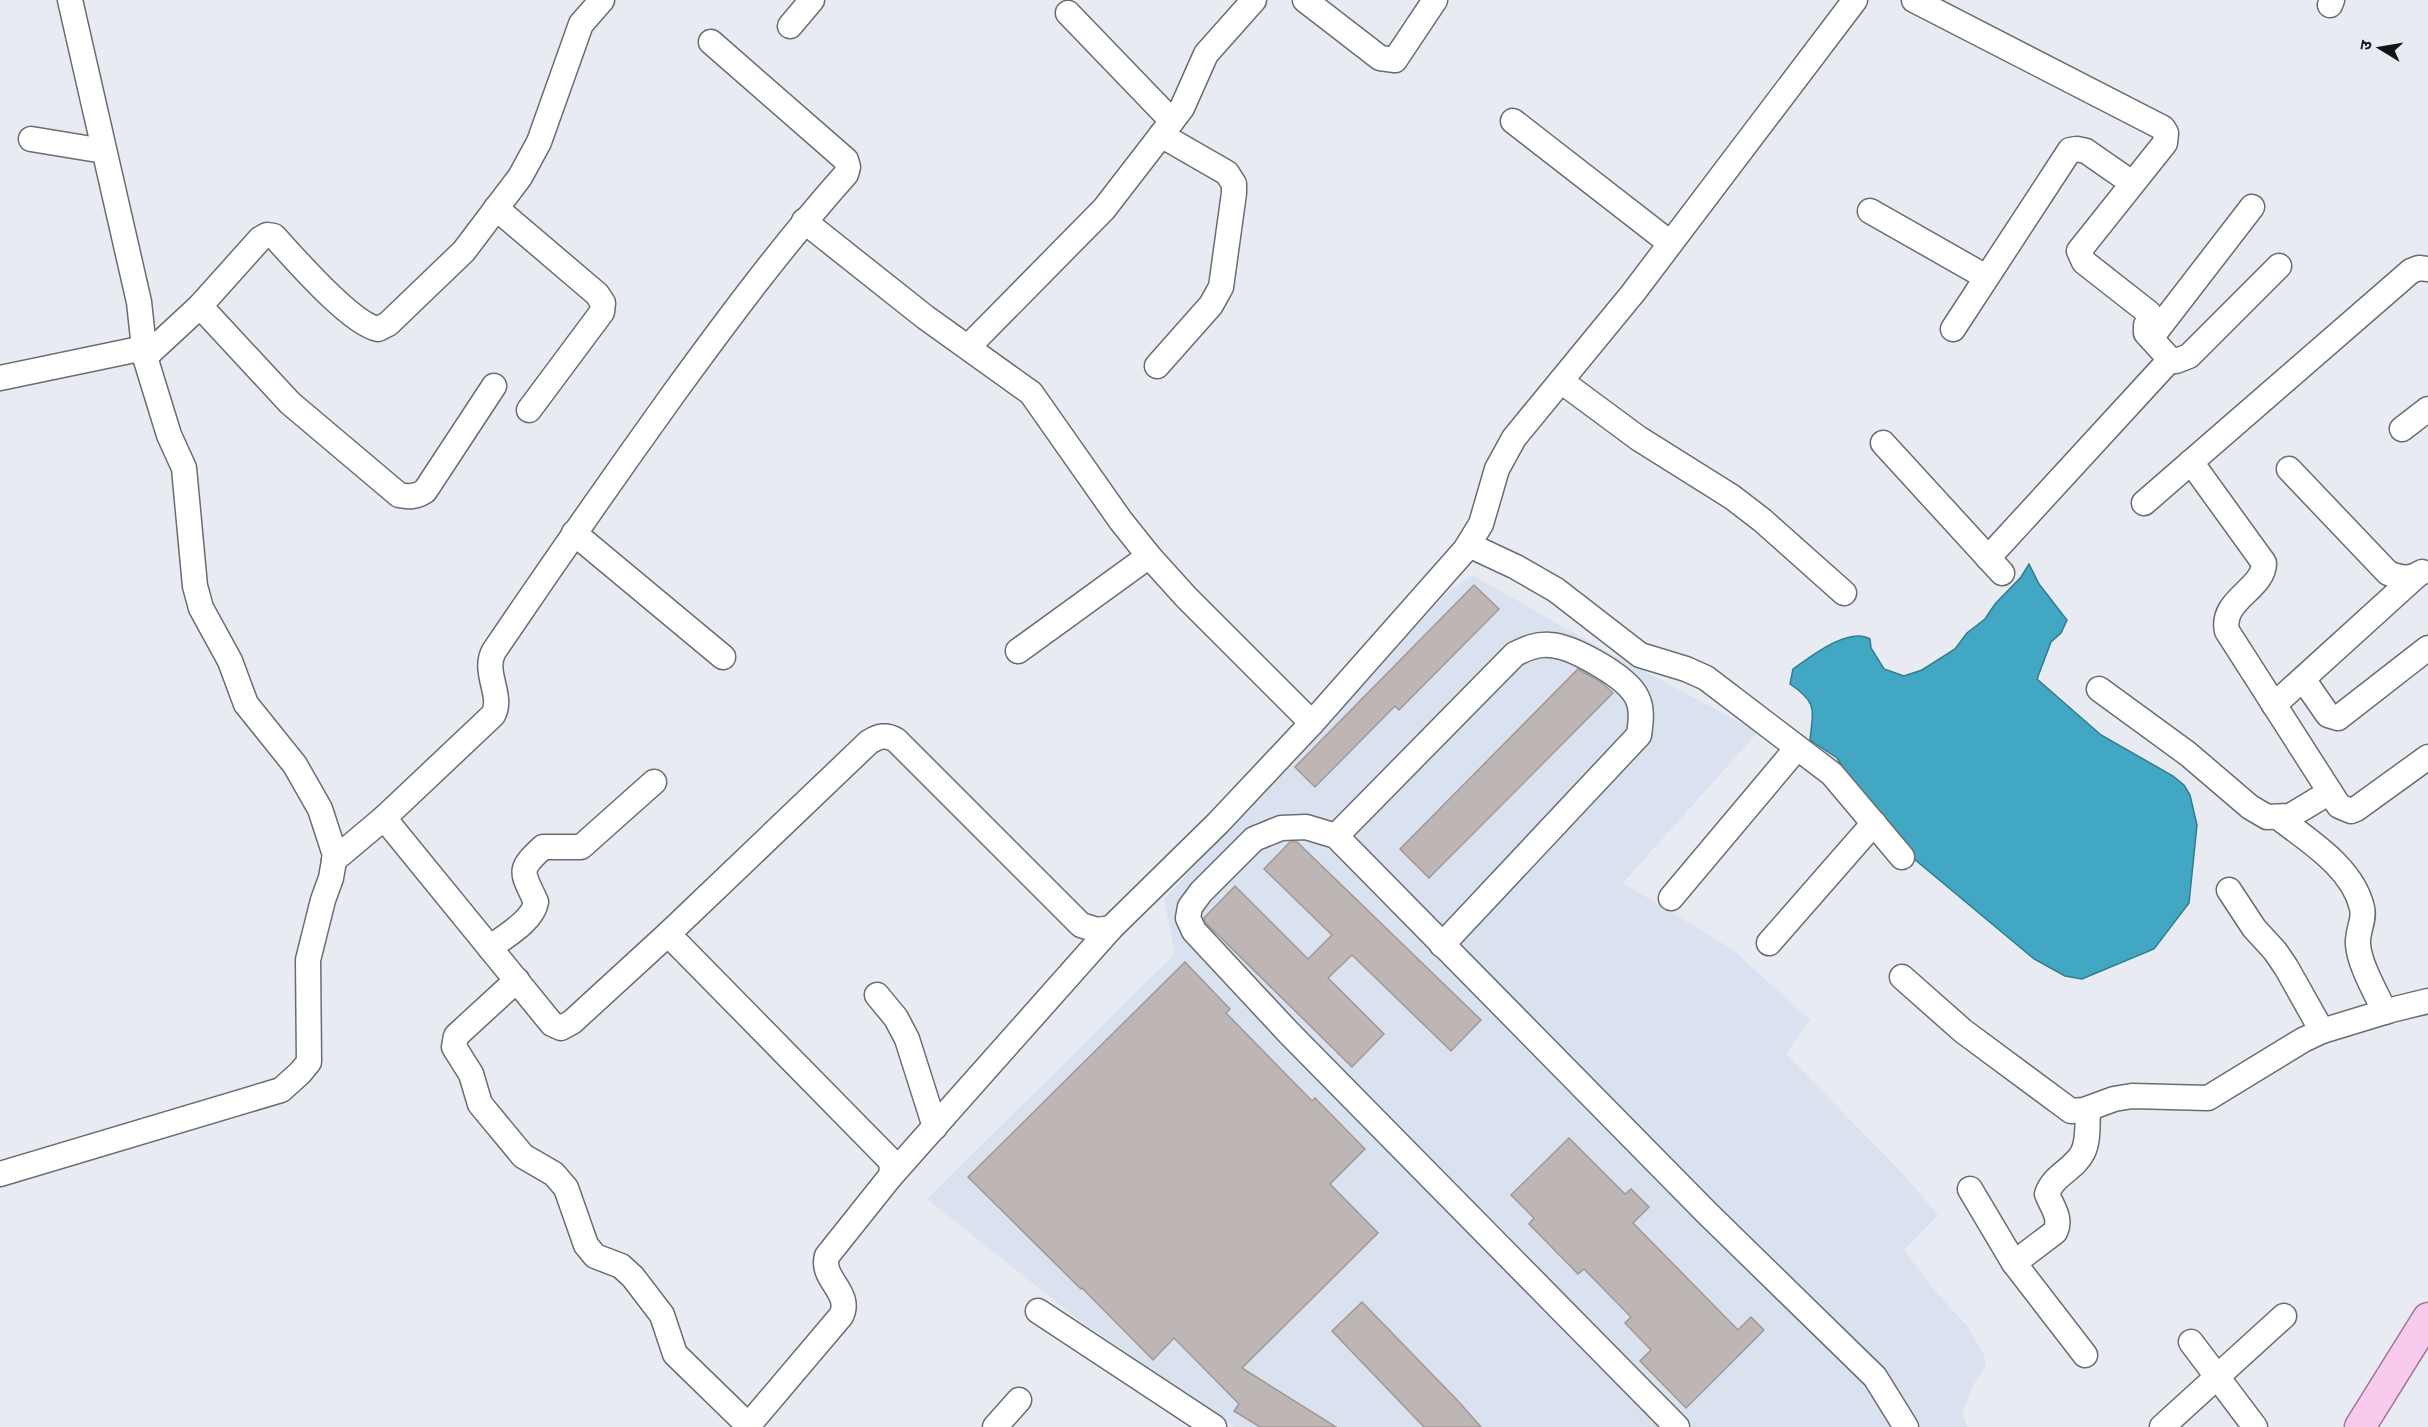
<svg xmlns="http://www.w3.org/2000/svg" width="2428" height="1427" viewBox="0 0 2428 1427" font-family="'Playfair Display','Noto Sans Devanagari',serif">
<style>
.built{fill:#d9e2ee}
.water{fill:#41a7c2;stroke:#337b8e;stroke-width:1.5}
.building{fill:#beb6b5;stroke:#9f9896;stroke-width:1.5}
.lines{fill:none;stroke-linecap:round;stroke-linejoin:round}
.minor-casing{stroke:#696d72;stroke-width:27}
.major-casing{stroke:#a4749b;stroke-width:33}
.minor{stroke:#fff;stroke-width:24}
.major{stroke:#f8cbee;stroke-width:30}
</style>
<rect width="100%" height="100%" fill="#e8ecf2"/>
<!-- built -->
<polygon class="built" points="1473,575 1588,641 1758,732 1623,883 1732,949 1810,1020 1786,1054 1904,1175 1938,1215 1904,1250 1933,1289 1968,1327 1984,1355 1986,1366 1973,1385 1962,1413 1967,1427 1234,1427 1079,1320 927,1199 1175,954 1164,899 1449,591"/>
<!-- water -->
<path class="water" d="M2029,564l10,20 28,36 -6,13 -10,9 -14,37 64,56 72,41 11,9 6,10 7,30 -8,78 -35,46 -72,30 -17,-3 -31,-17 -133,-111 -34,-42 -30,-48 -27,-18c3,-31 8,-37 -20,-56l3,-15c17,-12 56,-43 77,-30l1,9 13,21 20,7 18,-6 33,-21 12,-16 18,-14 10,-15 26,-27z"/>
<!-- building -->
<g class="building">
<polygon points="1474,585 1499,609 1399,710 1395,706 1315,787 1295,767"/>
<polygon points="1578,669 1601,682 1613,693 1429,878 1400,849"/>
<polygon points="1290,842 1297,842 1481,1020 1451,1051 1352,955 1328,978 1384,1034 1352,1067 1206,923 1204,918 1235,886 1308,959 1332,935 1264,869"/>
<polygon points="1185,962 1230,1009 1226,1013 1312,1101 1315,1098 1365,1149 1330,1184 1378,1233 1242,1368 1336,1427 1260,1427 1234,1411 1239,1404 1174,1338 1153,1360 1082,1288 1081,1289 968,1177"/>
<polygon points="1569,1138 1625,1194 1631,1189 1649,1207 1633,1223 1738,1330 1751,1317 1764,1330 1686,1408 1640,1361 1651,1350 1625,1323 1631,1317 1584,1269 1578,1274 1529,1224 1534,1218 1511,1195"/>
<polygon points="1362,1302 1458,1401 1481,1427 1424,1427 1332,1331"/>
</g>
<g class="lines">
<defs>
<g id="minor">
<polyline points="1305,0 1380,58 1395,60 1435,0"/>
<polyline points="1914,0 2163,128 2166,133 2165,143 2079,251 2084,262 2149,313 2151,318 2146,325 2146,333 2167,356 2167,363 1988,558"/>
<polyline points="2330,5 2332,0"/>
<polyline points="1068,13 1172,121"/>
<polyline points="790,26 812,0"/>
<polyline points="1513,121 1670,243"/>
<polyline points="31,139 104,151"/>
<polyline points="496,208 597,294 603,303 602,312 529,410"/>
<polyline points="1870,211 1986,277"/>
<polyline points="804,221 925,317 1031,393 1121,521 1149,556 1186,597 1312,723"/>
<path d="M200,306l90,97 109,92c10,2 17,2 26,-4l69,-105"/>
<polyline points="1953,329 2070,150 2077,149 2086,151 2132,183"/>
<polyline points="2151,338 2252,207"/>
<polyline points="968,347 1104,209 1182,108 1206,54 1254,0"/>
<path d="M145,357l55,-51 60,-67 7,-4 7,1c20,22 77,88 104,93l10,-5 76,-73 56,-74 19,-35 42,-118 21,-24"/>
<polyline points="2168,359 2176,361 2189,356 2279,266"/>
<polyline points="1157,366 1211,305 1221,287 1234,193 1234,184 1227,173 1161,135"/>
<polyline points="0,378 144,348"/>
<polyline points="1561,381 1638,438 1732,497 1762,520 1844,593"/>
<polyline points="2402,429 2428,409"/>
<polyline points="1883,443 2002,573"/>
<path d="M2191,462l73,101c0,26 -44,37 -37,68l112,175 12,5 5,-2 72,-52"/>
<path d="M2289,469l99,104c12,5 23,7 34,-1"/>
<polyline points="2144,503 2411,271 2419,268 2428,269"/>
<polyline points="574,533 723,657"/>
<polyline points="1469,545 1516,567 1556,590 1640,655 1686,669 1706,678 1832,774 1902,857"/>
<polyline points="1018,651 1149,556"/>
<polyline points="2303,679 2328,715 2338,718 2428,648"/>
<polyline points="2099,689 2188,754 2250,807 2267,817 2290,816 2330,792"/>
<polyline points="2274,705 2416,576"/>
<path d="M384,818l168,206 9,4 11,-6 96,-88 201,-192c10,-6 17,-8 27,-2l185,185 16,5 14,-2 107,-105 94,-100 153,-173 16,-26 16,-55 17,-31 119,-145 222,-293"/>
<path d="M2279,818c30,23 74,50 83,90 3,12 -5,23 -4,36 1,20 18,49 27,68"/>
<path d="M1336,836l179,-182c12,-6 22,-10 35,-9 22,1 73,30 85,49 8,12 6,27 4,41l-197,210"/>
<path d="M334,860l50,-42 109,-103c11,-19 -11,-43 1,-64 59,-87 119,-173 180,-258 56,-77 109,-148 172,-219l2,-7 -2,-7 -135,-118"/>
<polyline points="2229,890 2254,928 2275,951 2286,967 2322,1031"/>
<polyline points="1671,898 1797,748"/>
<path d="M668,934l223,227 1,10 -2,6 -63,79c-7,23 26,37 14,60l-94,111"/>
<polyline points="1769,943 1874,823"/>
<path d="M490,948c15,-12 43,-27 46,-46 -14,-31 -19,-31 7,-55h38l73,-65"/>
<polyline points="1902,977 1963,1031 2071,1111 2084,1110 2114,1099 2132,1096 2208,1098 2303,1040 2322,1031 2391,1010 2428,1001"/>
<polyline points="517,980 456,1036 454,1047 471,1074 480,1104 523,1156 554,1174 566,1188 586,1245 595,1256 621,1266 633,1277 662,1315 675,1354 750,1427"/>
<polyline points="877,995 896,1018 907,1039 935,1127"/>
<polyline points="0,1174 281,1090 300,1073 309,1062 308,960 323,900 331,878 335,855 320,809 295,765 246,704 230,661 201,608 195,586 184,468 169,435 145,357 139,302 70,0"/>
<polyline points="890,1177 1111,928"/>
<polyline points="1970,1189 2014,1263 2085,1355"/>
<path d="M2014,1263l41,-31c7,-14 -3,-25 -8,-38 6,-19 28,-25 36,-42 6,-12 4,-30 5,-43"/>
<polyline points="1038,1311 1214,1427"/>
<polyline points="2191,1342 2255,1427"/>
<polyline points="995,1427 1019,1400"/>
<polyline points="1677,1427 1289,1033 1194,931 1188,918 1190,907 1201,892 1254,839 1281,828 1306,827 1336,836 1707,1213 1875,1377 1906,1427"/>
<polyline points="2162,1427 2284,1316"/>
</g>
<polyline id="major" points="2360,1427 2428,1318"/>
</defs>
<!-- minor casing -->
<use href="#minor" class="minor-casing"/>
<!-- major casing -->
<use href="#major" class="major-casing"/>
<!-- minor -->
<use href="#minor" class="minor"/>
<!-- major -->
<use href="#major" class="major"/>
</g>
<!-- north arrow -->
<g transform="translate(2380 48) rotate(281)" stroke="#e8ecf2" stroke-width="4.5" paint-order="stroke">
<path d="M0-4.5L10 22L0 15L-10 22Z" fill="#121315"/>
<text y="-9" font-size="16" font-weight="bold" text-anchor="middle" fill="#121315">उ</text>
</g>
</svg>
